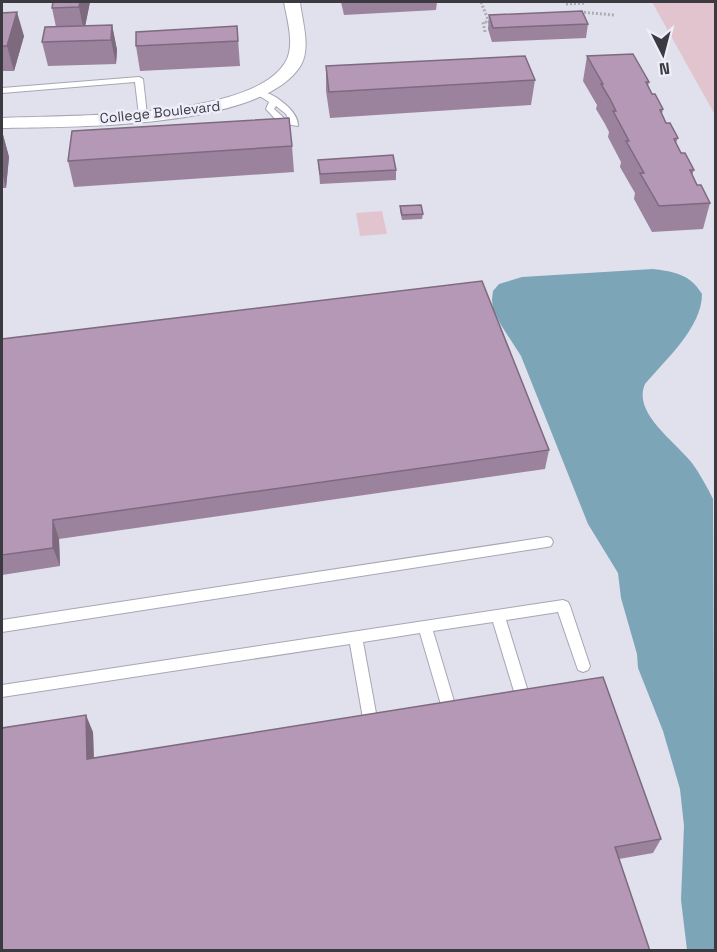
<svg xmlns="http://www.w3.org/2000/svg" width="717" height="952" viewBox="0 0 717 952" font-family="'Space Grotesk',sans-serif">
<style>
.green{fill:#e2c4ce}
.water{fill:#7da5b8}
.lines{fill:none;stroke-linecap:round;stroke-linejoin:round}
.lane-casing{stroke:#a8a6b3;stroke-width:2}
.street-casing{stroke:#a8a6b3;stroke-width:2}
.path{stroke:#adacb6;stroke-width:3;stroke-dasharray:2 2;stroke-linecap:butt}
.lane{fill:#fff;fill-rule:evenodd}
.street{fill:#fff;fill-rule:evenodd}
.wall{fill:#9b839d}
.shaded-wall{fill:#7e6a7f}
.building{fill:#b498b6;stroke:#7e6a7f;stroke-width:1.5}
.labels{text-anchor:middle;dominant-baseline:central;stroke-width:5;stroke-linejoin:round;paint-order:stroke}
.far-street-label{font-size:14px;fill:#3b3a40;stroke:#eeedfa}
</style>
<rect width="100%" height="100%" fill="#e1e0ed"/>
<!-- green -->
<g class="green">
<polygon points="652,2 715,2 715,115"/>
<polygon points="382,211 387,234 360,236 356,213"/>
</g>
<!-- water -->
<path class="water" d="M653,269c22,3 37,5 49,25 0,34 -37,66 -57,90 -13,29 31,58 47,79 8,11 15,24 21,36l2,451h-28l-6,-50 3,-74 -4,-37 -17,-58 -25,-63 -1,-14 -16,-56 -3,-25 -30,-49 -67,-168 -20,-31 -8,-16 -1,-9 1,-9 6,-7 23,-7z"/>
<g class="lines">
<defs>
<g id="lane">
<polygon points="139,77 143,79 147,115 143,118 139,115 135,82 2,93 2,88"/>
<path d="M258,91c14,0 41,20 40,35l-19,-3 -13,-14 3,-7 -11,-7zM276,106l10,8 3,6 -4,-1 -11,-10z"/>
<polygon points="547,537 551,538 553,542 551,546 547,547 2,632 2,620"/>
<polygon points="563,600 568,602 570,606 590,666 588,670 583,672 578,670 558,612 506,620 530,698 528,702 523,704 518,702 516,698 493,622 433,631 456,708 454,713 449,714 444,713 442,708 420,633 363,642 378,724 376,729 371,731 366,729 364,724 350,644 2,697 2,685"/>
</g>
<path id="street" d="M284,2h16c2,19 11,45 1,63 -38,64 -231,62 -299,63v-10c62,-3 252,2 284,-57 9,-16 1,-42 -2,-59z"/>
</defs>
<!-- lane casing -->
<use href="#lane" class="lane-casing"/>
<!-- street casing -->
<use href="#street" class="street-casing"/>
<!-- path -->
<g class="path">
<polyline points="481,2 489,22 493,22"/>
<polyline points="566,4 586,3"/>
<polyline points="580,12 614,15"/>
<polyline points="485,32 483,22 489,22"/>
</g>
<!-- lane -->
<use href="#lane" class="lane"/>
<!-- street -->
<use href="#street" class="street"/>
</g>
<!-- wall -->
<g class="wall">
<polygon points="90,2 85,26 112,25 117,50 116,64 48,66 42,42 56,27 52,8"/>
<polygon points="341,2 437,2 436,10 344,15"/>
<polygon points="2,13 24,36 14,71 2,71"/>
<polygon points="489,15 588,24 586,38 492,42 488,29"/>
<polygon points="237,26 240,66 140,71 136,46"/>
<polygon points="587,56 649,82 648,86 652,94 663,109 662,114 666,123 678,138 676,143 681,153 694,170 692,175 697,185 710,203 703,229 652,232 634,199 635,193 620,167 621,162 608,137 609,132 605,124 596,109 597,105 583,81"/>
<polygon points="326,66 535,80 531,105 330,118 326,91"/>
<polygon points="2,131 9,157 6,188 3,188 2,194 3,200 2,212"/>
<polygon points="292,146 294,172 74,187 68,161"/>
<polygon points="318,160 396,170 396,180 320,184"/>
<polygon points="400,206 423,214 422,219 402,220 400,211"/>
<polygon points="2,339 549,450 545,469 59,539 60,566 2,575"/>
<polygon points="93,732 94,758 661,839 653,853 619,859 2,951"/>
</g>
<!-- shaded-wall -->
<g class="shaded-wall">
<polygon points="80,2 90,2 84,32 79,7"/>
<polygon points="17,12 24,36 14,71 7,46"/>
<polygon points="112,25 117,50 116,64 111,40"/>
<polygon points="2,131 9,157 6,188 2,172"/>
<polygon points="2,185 3,188 2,194 3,200 2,212"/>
<polygon points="53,520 59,539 60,566 53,548"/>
<polygon points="86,715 93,732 94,774 87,759"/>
</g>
<!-- building -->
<g class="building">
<polygon points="53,2 80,2 79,7 52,8"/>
<polygon points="582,11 588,24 493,28 489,15"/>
<polygon points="17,12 7,46 2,46 2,13"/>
<polygon points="112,25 111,40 42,42 45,27"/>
<polygon points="237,26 238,41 136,46 136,32"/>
<polygon points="633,54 649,82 646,82 652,94 655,94 663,109 660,110 666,123 670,123 678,138 674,139 681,153 685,153 694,170 690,170 697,185 701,185 710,203 659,206 640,173 644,173 626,141 629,141 613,111 616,111 610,99 601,84 603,84 587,56"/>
<polygon points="525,56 535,80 329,92 326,66"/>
<polygon points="289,118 292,146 68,161 72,131"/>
<polygon points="393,155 396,170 320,174 318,160"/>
<polygon points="421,205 423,214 402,215 400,206"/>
<polygon points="482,281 549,450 53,520 53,548 2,555 2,339"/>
<polygon points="603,677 661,839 615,847 650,951 2,951 2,728 86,715 87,759"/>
</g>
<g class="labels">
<!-- far-street labels -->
<g class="far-street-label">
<text transform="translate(160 112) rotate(-6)">College Boulevard</text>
</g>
</g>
<!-- border -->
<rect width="717" height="952" fill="none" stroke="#3b3a40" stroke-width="6"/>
<!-- north arrow -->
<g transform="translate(663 54) rotate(174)" stroke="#eeedfa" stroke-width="4.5" paint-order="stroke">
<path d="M0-4.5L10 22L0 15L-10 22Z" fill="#3b3a40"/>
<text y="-9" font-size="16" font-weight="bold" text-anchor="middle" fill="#3b3a40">N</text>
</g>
</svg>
